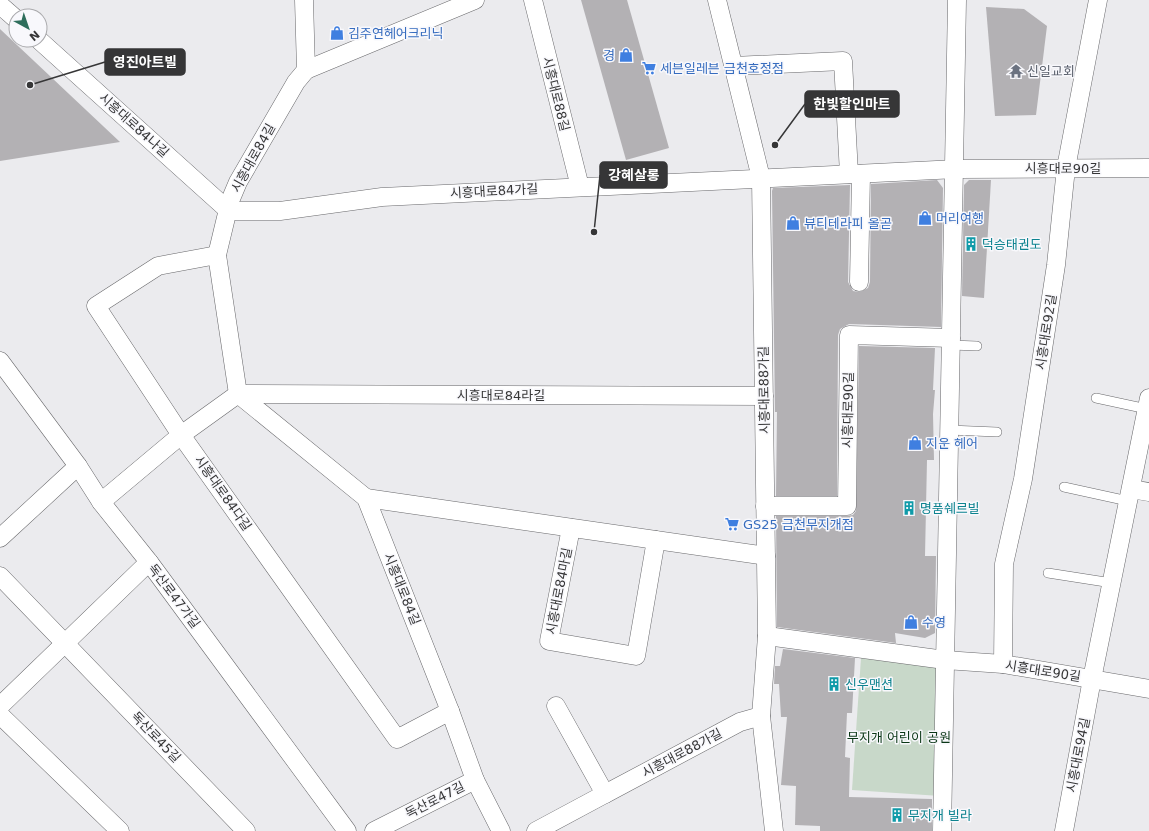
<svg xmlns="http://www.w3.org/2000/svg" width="1149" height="831" viewBox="0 0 1149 831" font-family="'DejaVu Sans','Noto Sans KR',sans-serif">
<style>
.green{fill:#c8d8c9}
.building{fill:#b3b1b4}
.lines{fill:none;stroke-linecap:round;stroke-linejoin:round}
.service-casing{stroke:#68686b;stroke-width:10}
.minor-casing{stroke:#68686b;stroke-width:19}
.service{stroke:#fff;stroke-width:9}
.minor{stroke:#fff;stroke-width:18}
.labels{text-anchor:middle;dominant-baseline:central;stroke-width:3;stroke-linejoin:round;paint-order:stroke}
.shop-label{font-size:13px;fill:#366cbe;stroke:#f8f8fc;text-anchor:start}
.worship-label{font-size:13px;fill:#5b616d;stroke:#f8f8fc;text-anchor:start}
.street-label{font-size:13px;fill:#363637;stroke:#f8f8fc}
.culture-label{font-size:13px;fill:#0d838f;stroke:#f8f8fc;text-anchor:start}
.park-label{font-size:13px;fill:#0a3716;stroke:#f8f8fc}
.leader{fill:none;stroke:#363637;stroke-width:1.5}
.callout-dot{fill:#363637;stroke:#f8f8fc;stroke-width:1.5}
.callout{fill:#363637;stroke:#363637;stroke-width:1.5}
.callout-label{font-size:14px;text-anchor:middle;font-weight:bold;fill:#fff}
</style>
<rect width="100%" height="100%" fill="#ebebee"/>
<!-- green -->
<polygon class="green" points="861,658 945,666 940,796 852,790"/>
<!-- building -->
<g class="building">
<polygon points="581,0 627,0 669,148 626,160"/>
<polygon points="986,7 1024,9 1047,26 1036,115 995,116"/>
<polygon points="0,29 120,142 0,161"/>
<polygon points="937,180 943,188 941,327 849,324 840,329 838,335 837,496 776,496 777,412 775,412 772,191 773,188 850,185 848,282 853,291 859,292 868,288 870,282 871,184"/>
<polygon points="969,180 991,180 984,298 962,296 964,185"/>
<polygon points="859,346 935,348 933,390 935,390 933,414 934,460 927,460 925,556 936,556 935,633 925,638 895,633 896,643 777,627 776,516 847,516 853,515 856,511"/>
<polygon points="783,649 855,658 852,713 847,713 845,757 850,758 849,797 932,799 932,831 820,831 820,826 795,825 796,786 781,785 787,717 781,717 779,684 774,684 775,666 780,666"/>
</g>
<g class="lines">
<defs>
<g id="service">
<polyline points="951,345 977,346"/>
<polyline points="1096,398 1147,409"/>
<polyline points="949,430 997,432"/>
<polyline points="1064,487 1128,501"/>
<polyline points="1048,573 1112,583"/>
</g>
<g id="minor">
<polyline points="304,0 306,70 296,82 238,182 230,201 217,255 238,394 366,498 450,711 475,780 501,831"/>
<polyline points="533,0 580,187"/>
<polyline points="717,0 761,178 767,636 761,716 774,831"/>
<polyline points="0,5 16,19"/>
<polyline points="39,40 229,211 280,211 382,197 957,169 1149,168"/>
<polyline points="734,66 843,61 849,174"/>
<polyline points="306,70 475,0"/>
<polyline points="217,255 158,266 96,306 181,435 397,739 450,711"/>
<polyline points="859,282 861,174"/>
<polyline points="0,361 78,466 101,502 149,562 347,831"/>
<polyline points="1131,489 1149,492"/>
<polyline points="366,498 766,556"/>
<polyline points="101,502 181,435 238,394 764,396"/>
<polyline points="765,506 847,506 849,335 951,338"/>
<polyline points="571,528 549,641 636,656 656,540"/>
<polyline points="0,538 78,466"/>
<polyline points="0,576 246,831"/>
<polyline points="767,636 945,660 1003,664 1149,689"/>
<polyline points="1003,664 1004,564 1023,479 1056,265 1066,168 1098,0"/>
<polyline points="0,706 149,562"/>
<polyline points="0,715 120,831"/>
<polyline points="605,794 740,722 761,716"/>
<polyline points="374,831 475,780"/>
<polyline points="536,831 605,794 556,706"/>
<polyline points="942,831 957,0"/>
<polyline points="1064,831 1092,679 1149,398"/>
</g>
</defs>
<!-- service casing -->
<use href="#service" class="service-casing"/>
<!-- minor casing -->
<use href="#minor" class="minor-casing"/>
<!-- service -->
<use href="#service" class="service"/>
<!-- minor -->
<use href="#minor" class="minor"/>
</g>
<!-- icons -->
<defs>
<symbol id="shop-bare" viewBox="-9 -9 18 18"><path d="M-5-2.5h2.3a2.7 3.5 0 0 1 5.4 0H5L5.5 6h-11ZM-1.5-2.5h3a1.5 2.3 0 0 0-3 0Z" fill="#3f7fe0" stroke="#f8f8fc" stroke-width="2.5" paint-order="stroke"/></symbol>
<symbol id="supermarket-bare" viewBox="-9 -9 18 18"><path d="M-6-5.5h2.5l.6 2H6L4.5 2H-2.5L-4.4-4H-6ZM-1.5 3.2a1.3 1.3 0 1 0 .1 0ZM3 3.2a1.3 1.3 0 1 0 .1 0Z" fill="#3f7fe0" stroke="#f8f8fc" stroke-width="2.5" paint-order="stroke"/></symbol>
<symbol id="temple-bare" viewBox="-9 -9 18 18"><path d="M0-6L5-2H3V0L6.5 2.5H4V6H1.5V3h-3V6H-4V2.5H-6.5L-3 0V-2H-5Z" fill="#6b7280" stroke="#f8f8fc" stroke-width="2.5" paint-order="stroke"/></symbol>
<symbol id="building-bare" viewBox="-9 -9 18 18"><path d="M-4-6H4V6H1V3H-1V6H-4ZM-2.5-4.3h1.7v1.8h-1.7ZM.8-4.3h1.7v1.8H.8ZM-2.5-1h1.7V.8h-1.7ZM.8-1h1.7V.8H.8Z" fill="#0f9aa8" stroke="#f8f8fc" stroke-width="2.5" paint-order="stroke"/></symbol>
</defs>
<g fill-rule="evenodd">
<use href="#shop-bare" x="327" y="23" width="20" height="20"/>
<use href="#shop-bare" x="616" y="45" width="20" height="20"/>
<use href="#supermarket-bare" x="639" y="58" width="20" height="20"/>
<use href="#temple-bare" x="1006" y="61" width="20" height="20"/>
<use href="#shop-bare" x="915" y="208" width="20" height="20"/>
<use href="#shop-bare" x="783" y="213" width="20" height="20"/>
<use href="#building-bare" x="961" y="234" width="20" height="20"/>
<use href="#shop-bare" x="905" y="433" width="20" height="20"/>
<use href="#building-bare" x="899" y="498" width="20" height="20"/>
<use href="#supermarket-bare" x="722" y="514" width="20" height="20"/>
<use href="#shop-bare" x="901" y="612" width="20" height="20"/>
<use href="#building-bare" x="824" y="674" width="20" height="20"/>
<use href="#building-bare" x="887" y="805" width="20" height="20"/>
</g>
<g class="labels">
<!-- shop labels -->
<g class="shop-label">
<text x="348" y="33">김주연헤어크리닉</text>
<text x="615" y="55" text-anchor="end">경</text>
<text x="660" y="68">세븐일레븐 금천호정점</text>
<text x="936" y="218">머리여행</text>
<text x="804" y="223">뷰티테라피 올곧</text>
<text x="926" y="443">지운 헤어</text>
<text x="743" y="524">GS25 금천무지개점</text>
<text x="922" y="622">수영</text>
</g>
<!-- worship labels -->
<g class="worship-label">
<text x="1027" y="71">신일교회</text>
</g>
<!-- street labels -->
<g class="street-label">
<text transform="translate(556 94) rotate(76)">시흥대로88길</text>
<text transform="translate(134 125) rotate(42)">시흥대로84나길</text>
<text transform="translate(253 158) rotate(-61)">시흥대로84길</text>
<text x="1063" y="168">시흥대로90길</text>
<text transform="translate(494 191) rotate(-3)">시흥대로84가길</text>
<text transform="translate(1046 332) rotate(-81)">시흥대로92길</text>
<text transform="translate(764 390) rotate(-91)">시흥대로88가길</text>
<text x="501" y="395">시흥대로84라길</text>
<text transform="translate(848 410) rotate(-89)">시흥대로90길</text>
<text transform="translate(223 493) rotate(55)">시흥대로84다길</text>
<text transform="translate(402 589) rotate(68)">시흥대로84길</text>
<text transform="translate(559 591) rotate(-79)">시흥대로84마길</text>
<text transform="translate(174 596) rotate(53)">독산로47가길</text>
<text transform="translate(1043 671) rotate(9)">시흥대로90길</text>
<text transform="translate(156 737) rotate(46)">독산로45길</text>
<text transform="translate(682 753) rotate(-28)">시흥대로88가길</text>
<text transform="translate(1078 755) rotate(-79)">시흥대로94길</text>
<text transform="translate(435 800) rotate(-27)">독산로47길</text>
</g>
<!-- culture labels -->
<g class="culture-label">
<text x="982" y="244">덕승태권도</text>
<text x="920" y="508">명품쉐르빌</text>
<text x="845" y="684">신우맨션</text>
<text x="908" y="815">무지개 빌라</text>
</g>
<!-- park labels -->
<g class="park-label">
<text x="899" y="737">무지개 어린이 공원</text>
</g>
</g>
<!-- callouts -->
<path class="leader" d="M30 85L105 62M775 145L805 104M594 232L600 175"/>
<g class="callout-dot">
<circle cx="30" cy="85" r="4"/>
<circle cx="775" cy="145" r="4"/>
<circle cx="594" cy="232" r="4"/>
</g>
<g class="callout">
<rect x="105" y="49" width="80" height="26" rx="4"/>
<rect x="805" y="91" width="94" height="26" rx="4"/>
<rect x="600" y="162" width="67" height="26" rx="4"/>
</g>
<g class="callout-label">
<text x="145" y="67">영진아트빌</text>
<text x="852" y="109">한빛할인마트</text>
<text x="634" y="180">강혜살롱</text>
</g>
<!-- north arrow -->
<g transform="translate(28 28) rotate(140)"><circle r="19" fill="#f8f8fc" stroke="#aaaaad"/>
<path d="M0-3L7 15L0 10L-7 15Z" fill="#2e6e5c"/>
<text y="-6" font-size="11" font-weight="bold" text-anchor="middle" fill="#363637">N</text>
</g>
</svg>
